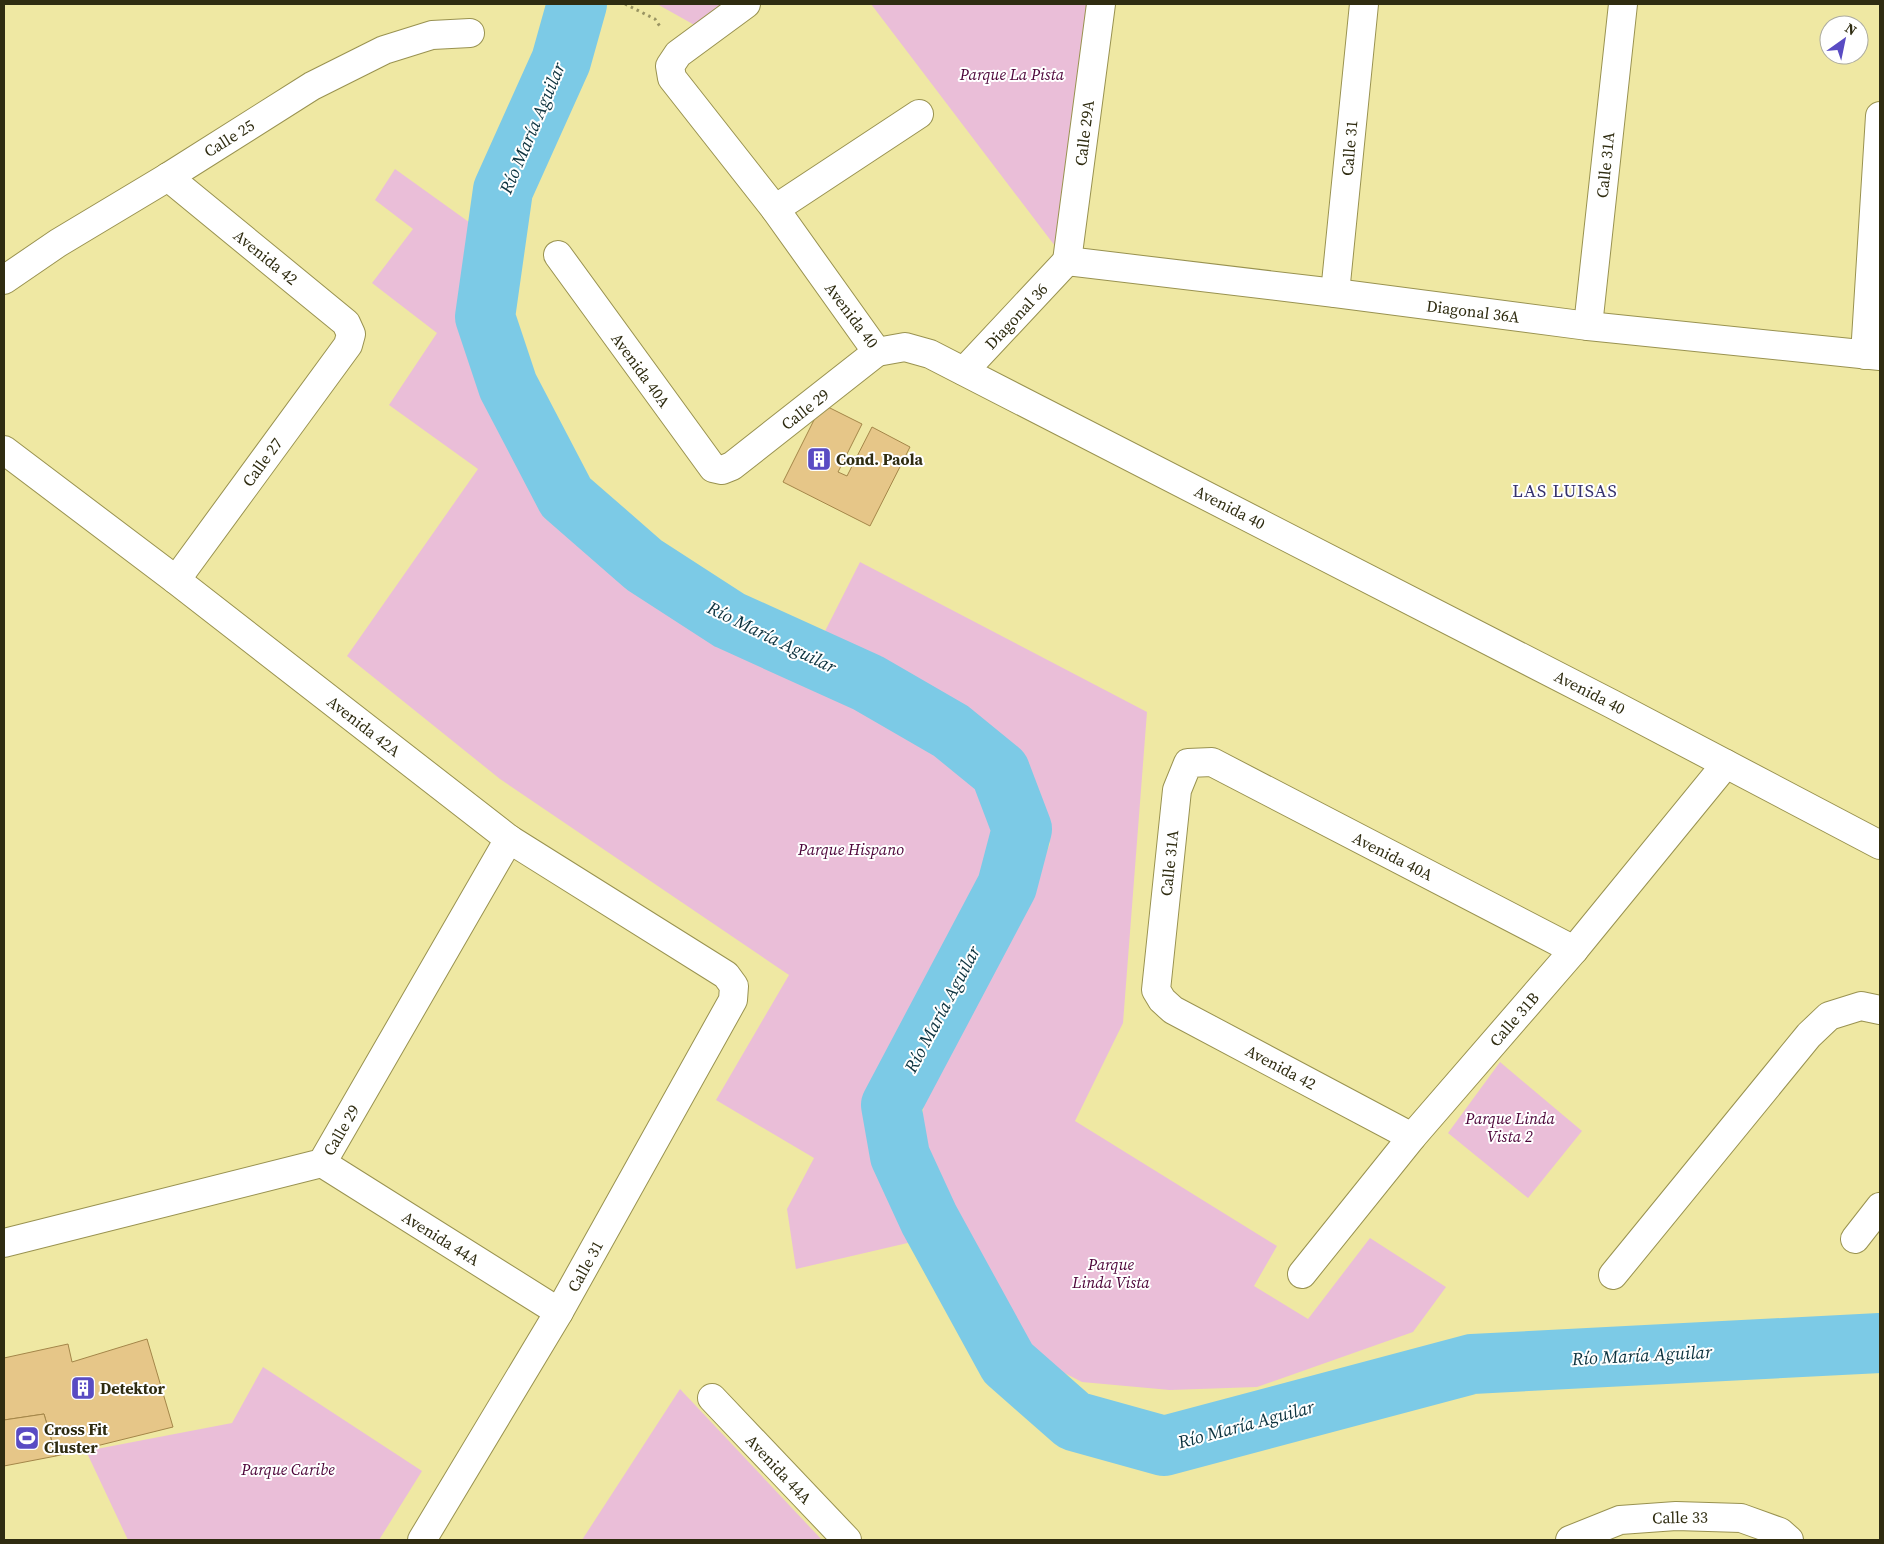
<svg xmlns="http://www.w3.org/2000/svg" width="1884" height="1544" viewBox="0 0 1884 1544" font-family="'Source Serif 4',serif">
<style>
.green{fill:#eabed8}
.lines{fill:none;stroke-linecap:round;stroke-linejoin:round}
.river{stroke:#7ccae6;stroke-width:60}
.building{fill:#e6c688;stroke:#a48649}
.minor-casing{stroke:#999250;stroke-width:30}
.path{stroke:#999462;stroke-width:3;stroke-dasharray:2.5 4;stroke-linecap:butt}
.minor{stroke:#fff;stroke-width:28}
.labels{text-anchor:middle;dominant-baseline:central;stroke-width:4;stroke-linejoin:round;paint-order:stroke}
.park-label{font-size:16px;font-style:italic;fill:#4c0338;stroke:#fff}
.street-label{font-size:16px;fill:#2f2c11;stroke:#fff}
.poi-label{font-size:16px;font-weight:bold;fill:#2f2c11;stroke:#fff;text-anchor:start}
.water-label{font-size:18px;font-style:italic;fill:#0c323e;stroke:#fff}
.neighbourhood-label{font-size:18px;letter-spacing:1px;fill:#36326e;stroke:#fff}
</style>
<rect width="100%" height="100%" fill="#efe8a3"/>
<!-- green -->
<g class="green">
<polygon points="657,4 731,4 698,27"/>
<polygon points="871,4 1090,4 1058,250"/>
<polygon points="395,169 487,235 477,320 498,388 554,500 626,567 721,629 931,732 989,776 1011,836 996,885 881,1096 888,1154 929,1238 796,1269 787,1209 814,1158 716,1100 789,975 500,779 347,656 478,469 389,405 437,333 372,283 413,229 375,200"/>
<polygon points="860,562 1147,712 1123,1023 1075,1121 1277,1246 1254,1286 1308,1319 1370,1238 1446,1287 1413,1332 1257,1387 1170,1390 1082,1382 1033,1357 989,1289 943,1199 920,1128 927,1088 1016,925 1050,844 1030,780 997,741 916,687 819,643"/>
<polygon points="1500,1062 1582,1131 1528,1198 1448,1133"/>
<polygon points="263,1367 422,1471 379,1540 128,1540 86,1451 232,1423"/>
<polygon points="680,1389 822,1540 582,1540"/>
</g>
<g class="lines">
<!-- river -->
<polyline class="river" points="577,4 561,61 503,190 485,317 508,386 566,497 644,565 729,620 868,683 951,731 1000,771 1022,829 1007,886 891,1105 900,1156 929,1219 1008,1363 1074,1421 1164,1446 1472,1364 1880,1343"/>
</g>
<!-- building -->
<g class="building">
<polygon points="822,404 862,424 838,472 847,476 872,427 910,447 870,526 783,482"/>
<polygon points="147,1339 173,1427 56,1456 44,1414 4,1420 4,1358 68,1344 72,1362"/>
<polygon points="44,1414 56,1456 4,1466 4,1420"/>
</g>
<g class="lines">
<defs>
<g id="minor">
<polyline points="746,4 678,54 670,66 672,78 775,209 877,352 905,347 930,354 1612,704 1880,845"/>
<polyline points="168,177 346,323 351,334 348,345 176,580"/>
<polyline points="775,209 919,114"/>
<polyline points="558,255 713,468 722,470 732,466 877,352"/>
<polyline points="1067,261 1335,293 1588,326 1880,356"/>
<polyline points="1067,261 1101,4"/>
<polyline points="4,280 58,243 168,177 312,86 384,50 432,35 470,33"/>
<polyline points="1335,293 1364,4"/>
<polyline points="1588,326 1623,4"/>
<polyline points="1865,355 1880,116"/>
<polyline points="964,371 1067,261"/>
<polyline points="4,450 176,580 509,839 726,975 734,986 733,1000 559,1312 422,1540"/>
<polyline points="1412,1137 1173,1010 1162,1000 1156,990 1177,790 1188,763 1212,762 1574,950"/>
<polyline points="322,1163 559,1312"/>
<polyline points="1855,1239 1880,1207"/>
<polyline points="4,1243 322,1163 509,839"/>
<polyline points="1302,1274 1412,1137 1574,950 1726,764"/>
<polyline points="1613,1275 1809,1035 1829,1016 1861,1006 1880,1010"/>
<polyline points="712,1398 847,1540"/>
<polyline points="1570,1540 1620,1520 1676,1516 1741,1518 1780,1532 1789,1540"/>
</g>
</defs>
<!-- minor casing -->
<use href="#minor" class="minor-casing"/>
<!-- path -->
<polyline class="path" points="625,4 655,19 661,28"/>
<!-- minor -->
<use href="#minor" class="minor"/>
</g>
<!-- icons -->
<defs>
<symbol id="building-square" viewBox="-11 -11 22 22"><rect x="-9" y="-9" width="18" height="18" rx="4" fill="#594bc3" stroke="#fff"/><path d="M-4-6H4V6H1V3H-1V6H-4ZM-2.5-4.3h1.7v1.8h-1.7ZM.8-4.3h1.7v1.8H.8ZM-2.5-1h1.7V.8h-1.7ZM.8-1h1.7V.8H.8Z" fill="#fff"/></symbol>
<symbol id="stadium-square" viewBox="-11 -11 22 22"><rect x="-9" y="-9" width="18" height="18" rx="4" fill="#594bc3" stroke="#fff"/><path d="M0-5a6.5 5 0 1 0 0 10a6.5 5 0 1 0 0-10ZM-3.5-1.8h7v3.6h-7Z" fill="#fff"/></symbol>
</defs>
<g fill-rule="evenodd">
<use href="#building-square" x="805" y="445" width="28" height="28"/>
<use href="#building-square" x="69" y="1374" width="28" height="28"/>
<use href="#stadium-square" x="13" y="1424" width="28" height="28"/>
</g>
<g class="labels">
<!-- park labels -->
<g class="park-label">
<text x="1012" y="74">Parque La Pista</text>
<text x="851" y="849">Parque Hispano</text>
<text x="1510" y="1118">Parque Linda<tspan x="1510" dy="18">Vista 2</tspan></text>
<text x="1111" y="1264">Parque<tspan x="1111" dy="18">Linda Vista</tspan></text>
<text x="288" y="1469">Parque Caribe</text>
</g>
<!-- street labels -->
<g class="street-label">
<text transform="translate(1084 133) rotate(-83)">Calle 29A</text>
<text transform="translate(229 138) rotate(-32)">Calle 25</text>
<text transform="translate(1349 148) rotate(-85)">Calle 31</text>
<text transform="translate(1605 165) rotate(-84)">Calle 31A</text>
<text transform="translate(266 257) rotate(39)">Avenida 42</text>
<text transform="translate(1473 311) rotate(7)">Diagonal 36A</text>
<text transform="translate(852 315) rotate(53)">Avenida 40</text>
<text transform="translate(1016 316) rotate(-47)">Diagonal 36</text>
<text transform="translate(641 370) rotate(54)">Avenida 40A</text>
<text transform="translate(805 409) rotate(-38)">Calle 29</text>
<text transform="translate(262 462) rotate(-54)">Calle 27</text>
<text transform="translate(1230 507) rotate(27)">Avenida 40</text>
<text transform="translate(1590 692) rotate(27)">Avenida 40</text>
<text transform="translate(364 726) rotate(38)">Avenida 42A</text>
<text transform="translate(1393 856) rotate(27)">Avenida 40A</text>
<text transform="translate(1169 863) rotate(-84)">Calle 31A</text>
<text transform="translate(1514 1019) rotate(-49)">Calle 31B</text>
<text transform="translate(1281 1067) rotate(28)">Avenida 42</text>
<text transform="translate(341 1130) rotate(-60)">Calle 29</text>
<text transform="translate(441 1238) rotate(32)">Avenida 44A</text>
<text transform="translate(585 1266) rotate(-61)">Calle 31</text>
<text transform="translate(779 1469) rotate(47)">Avenida 44A</text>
<text transform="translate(1680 1517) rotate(-1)">Calle 33</text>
</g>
<!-- poi labels -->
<g class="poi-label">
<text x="836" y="459">Cond. Paola</text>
<text x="100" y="1388">Detektor</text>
<text x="44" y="1429">Cross Fit<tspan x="44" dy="18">Cluster</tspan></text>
</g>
<!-- water labels -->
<g class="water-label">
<text transform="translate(532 128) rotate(-67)">Río María Aguilar</text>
<text transform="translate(772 637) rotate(26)">Río María Aguilar</text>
<text transform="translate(942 1009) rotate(-62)">Río María Aguilar</text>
<text transform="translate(1642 1355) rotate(-3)">Río María Aguilar</text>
<text transform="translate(1246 1424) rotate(-15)">Río María Aguilar</text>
</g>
<!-- neighbourhood labels -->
<g class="neighbourhood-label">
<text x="1565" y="490">LAS LUISAS</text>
</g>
</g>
<!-- border -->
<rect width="1884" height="1544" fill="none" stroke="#2f2c11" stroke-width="10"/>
<!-- north arrow -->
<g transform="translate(1844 40) rotate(33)"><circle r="24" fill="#ffffff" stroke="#acaba0"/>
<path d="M0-4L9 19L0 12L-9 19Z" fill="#594bc3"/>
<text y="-8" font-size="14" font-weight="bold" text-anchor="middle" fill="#2f2c11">N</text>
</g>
</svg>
